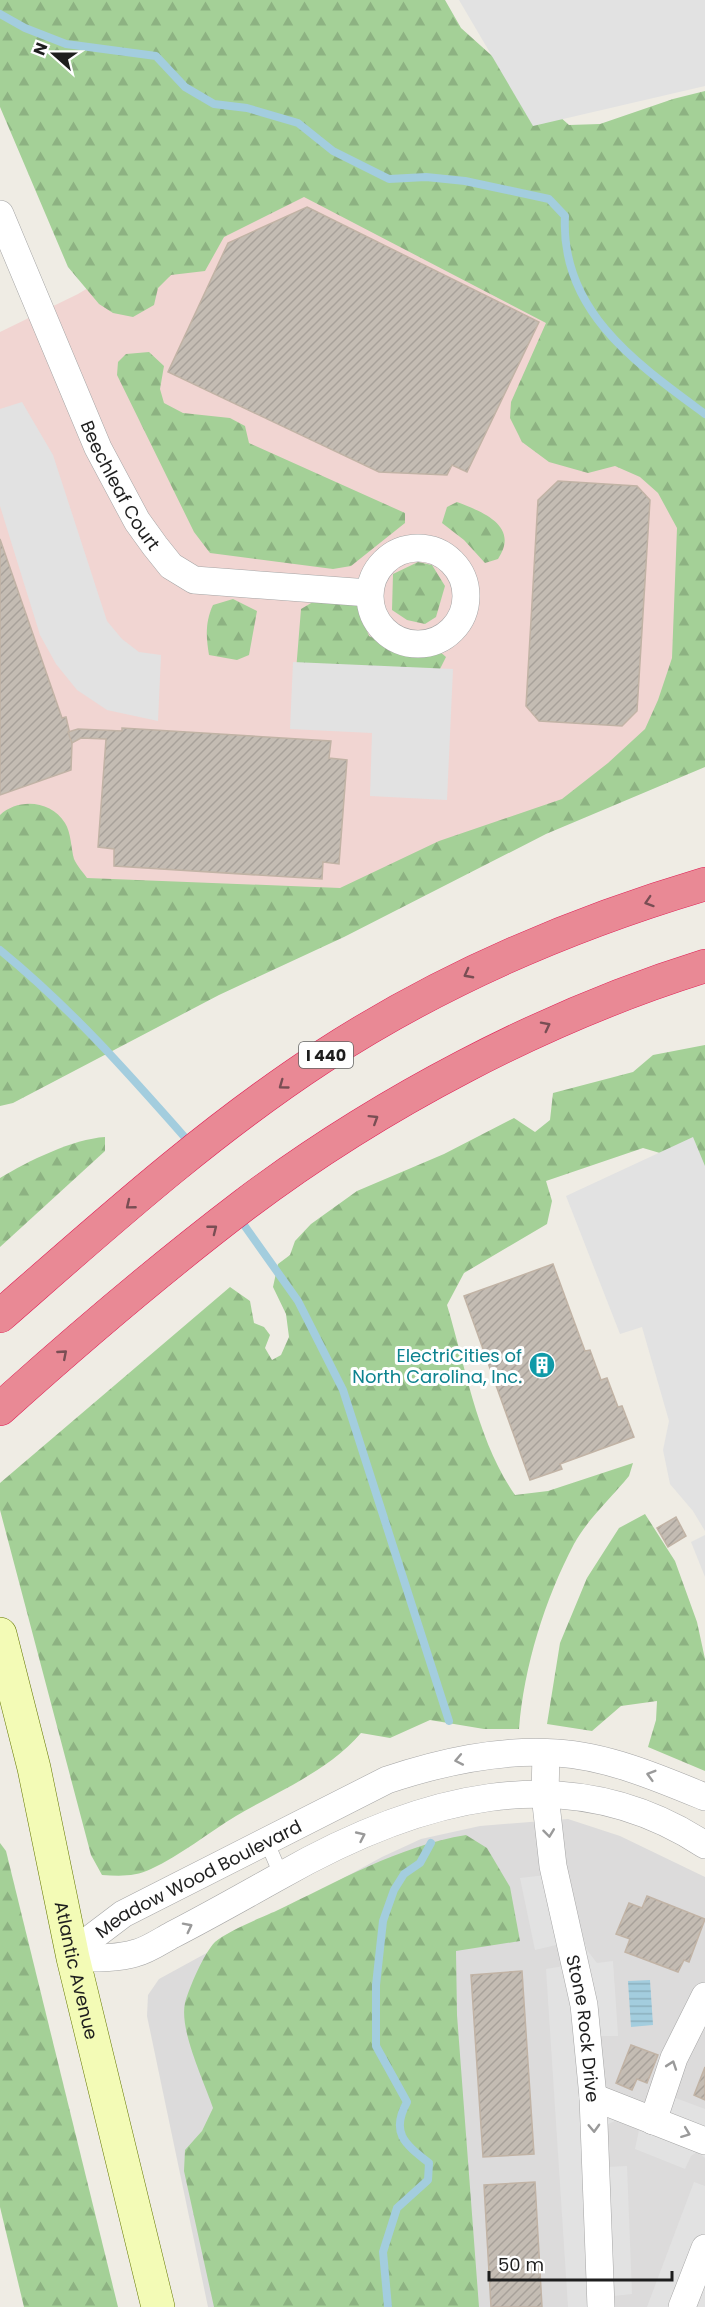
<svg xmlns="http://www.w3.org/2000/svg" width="705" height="2307" viewBox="0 0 705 2307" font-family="Poppins,sans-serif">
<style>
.residential{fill:#dcdbdb}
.commercial{fill:#f1d5d2}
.forest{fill:url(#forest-firs)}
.parking{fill:#e2e2e2}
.water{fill:url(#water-rules)}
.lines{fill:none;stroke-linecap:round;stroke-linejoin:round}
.stream{stroke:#a3cdde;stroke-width:8}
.building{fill:url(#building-hatch);stroke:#c1b3a5;stroke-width:1.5}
.service-casing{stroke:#a5a5a5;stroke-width:15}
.minor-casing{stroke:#a5a5a5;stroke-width:28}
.secondary-casing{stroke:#647802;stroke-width:34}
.motorway-casing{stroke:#df1f55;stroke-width:34}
.service{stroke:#fff;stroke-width:14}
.minor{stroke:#fff;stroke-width:27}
.secondary{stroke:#f3fbb6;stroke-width:33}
.motorway{stroke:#e98995;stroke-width:33}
.oneway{stroke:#794e54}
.oneway2{stroke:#9a9a9a}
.labels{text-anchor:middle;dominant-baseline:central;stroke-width:6;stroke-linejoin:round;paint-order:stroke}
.shield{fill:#fff;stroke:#626262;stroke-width:1.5}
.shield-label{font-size:16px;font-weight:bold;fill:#1e1e1e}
.street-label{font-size:18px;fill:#1e1e1e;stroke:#fff}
.culture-label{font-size:18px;fill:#0d838f;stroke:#fff;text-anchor:end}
</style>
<defs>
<pattern id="forest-firs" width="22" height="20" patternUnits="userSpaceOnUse" patternTransform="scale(1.5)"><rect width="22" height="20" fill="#a4d097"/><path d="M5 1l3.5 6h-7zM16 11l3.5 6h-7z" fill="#8db282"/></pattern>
<pattern id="water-rules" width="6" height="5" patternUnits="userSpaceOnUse" patternTransform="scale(1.5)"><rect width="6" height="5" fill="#a3cdde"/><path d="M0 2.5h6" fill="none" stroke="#8cb0be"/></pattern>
<pattern id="building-hatch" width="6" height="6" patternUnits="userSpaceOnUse" patternTransform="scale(1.5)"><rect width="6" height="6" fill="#c4bcb3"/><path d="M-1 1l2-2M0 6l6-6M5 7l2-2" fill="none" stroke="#a8a19a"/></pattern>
</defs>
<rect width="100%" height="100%" fill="#efece4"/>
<!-- residential -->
<polygon class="residential" points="568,1819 620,1836 705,1877 705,2307 208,2307 147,2016 148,1995 159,1979 382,1857 421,1839 480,1826"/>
<!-- commercial -->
<polygon class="commercial" points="310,155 580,311 705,496 705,745 390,904 0,876 0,332 78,294"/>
<!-- forest -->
<g class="forest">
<path d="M0,0h445l16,28 108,97 31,-1 73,-25 32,-8v676l-159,67 -202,103 -125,58 -206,108 -13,3v-291c18,-17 51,-15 65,8 6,9 6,25 9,36 3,7 9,13 13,19l253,10 99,-47 123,-42 46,-36 37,-34 13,-29 14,-42 5,-130 -19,-35 -18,-16 -25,-11 -27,7 -39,-11 -27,-20 -12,-24 1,-16 35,-79 -242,-126 -80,40 -19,34 -34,4 -13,13 -4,17 -21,12 -20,-4 -14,-9 -31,-37 -68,-160z"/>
<polygon points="149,352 164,366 160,389 164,403 183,413 230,418 245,426 249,443 405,513 405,523 351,566 333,569 210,553 194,532 117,375 118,362 126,354"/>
<path d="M457,502c26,10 63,24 41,57l-13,4 -21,-23 -22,-17 5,-16z"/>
<polygon points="418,562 432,565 445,586 436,617 425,624 407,620 392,610 393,574"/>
<polygon points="323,596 356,602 369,636 401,650 438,650 446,657 437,675 296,671 301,609"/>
<path d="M233,599l24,12 -8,44 -12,5 -28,-5c-3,-18 -4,-33 4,-50z"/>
<path d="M705,1045v171l-18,-55 -44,-13 -97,33 6,20 -5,23 -83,49 -17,32c19,63 30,135 68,190l33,-4 85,-28 -4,13c-18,22 -42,44 -55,68 -29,55 -50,122 -55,185h-35l-54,-9 -40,18 -29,-5c-34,39 -81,57 -125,83 -28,17 -55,39 -85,53 -16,8 -32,7 -49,6l-11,-20 -91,-345v-27l230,-196 20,14 4,22 10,4 6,8 -5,13 7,12 9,-5 8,-18 -3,-23 -13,-27 5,-23 12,-9 5,-14 16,-17 46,-33 87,-37 70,-36 21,14 15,-12 3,-27 80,-21 20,-17z"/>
<path d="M105,1137v14l-105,96v-69c28,-17 73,-39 105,-41z"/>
<polygon points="645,1514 675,1561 697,1622 705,1659 705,1771 648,1747 656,1720 657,1701 621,1706 592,1731 547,1724 560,1643 587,1578 619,1528"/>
<path d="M466,1835l21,13 23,39 10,54 -64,10 1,64 22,292h-265l-30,-136 1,-21 17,-19 11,-23c-9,-27 -34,-78 -28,-105 4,-15 19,-50 30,-61 11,-10 47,-25 61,-31 61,-29 123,-65 190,-76z"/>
<polygon points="0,1843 6,1851 118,2307 24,2307 0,2207"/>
</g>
<!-- parking -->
<g class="parking">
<polygon points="459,0 705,0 705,86 533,126"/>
<polygon points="22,402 53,455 107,621 122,639 139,652 161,655 158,721 107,710 77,690 56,664 40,635 0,506 0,409"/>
<polygon points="293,662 453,669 447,800 370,796 372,733 290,729"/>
<polygon points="693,1137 705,1166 705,1531 693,1511 670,1484 663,1450 669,1421 642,1327 620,1334 566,1196"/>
<polygon points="705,1535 705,1577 691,1542"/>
<polygon points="564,1873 587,1950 597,1963 613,1961 618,2036 599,2036 601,2087 642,2103 673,2097 705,2109 705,2158 697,2152 691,2156 685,2169 635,2149 639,2130 615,2121 606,2125 607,2167 627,2166 632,2294 613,2296 611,2307 568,2307 546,1969 564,1966 556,1945 535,1950 520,1878"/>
<polygon points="694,2182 705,2186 705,2307 647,2307"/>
</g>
<!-- water -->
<polygon class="water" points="650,1980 653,2025 631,2027 628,1981"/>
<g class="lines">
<!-- stream -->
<g class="stream">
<path d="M0,14l25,14 41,16 90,12 29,31 29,17 33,4 51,15 35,28 56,28 37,-2 39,4 84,18 16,17c-5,95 72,148 140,198"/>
<path d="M0,950c70,57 129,124 189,192"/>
<polyline points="239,1218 298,1301 343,1390 449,1721"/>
<path d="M388,2307l-5,-55 14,-44 31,-28 1,-17c-24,-19 -39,-30 -22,-61l-31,-56v-61l7,-64 11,-31 10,-16 16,-11 11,-20"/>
</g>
</g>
<!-- building -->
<g class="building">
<polygon points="307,207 539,322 467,472 452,465 447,475 379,472 168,372 228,243"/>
<polygon points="558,481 637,486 650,500 637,711 622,726 539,721 526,706 538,500"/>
<polygon points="0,539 62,718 66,717 72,743 71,770 0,795"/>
<polygon points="122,728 331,741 329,758 347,760 339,864 323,862 322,879 114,866 114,849 98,847 106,739 81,738 72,743 68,732 78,729 122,731"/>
<polygon points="553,1264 585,1351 590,1350 601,1380 607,1378 618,1407 622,1406 634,1437 560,1464 562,1469 530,1480 464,1296"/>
<polygon points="676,1517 686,1536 668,1547 657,1528"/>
<polygon points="647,1896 705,1919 689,1962 684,1960 678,1972 625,1952 630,1939 616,1934 629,1903 642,1908"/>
<polygon points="522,1971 534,2154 483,2157 471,1975"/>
<polygon points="631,2045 658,2055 647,2083 637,2079 632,2090 616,2083"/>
<polygon points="705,2067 705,2100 694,2095"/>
<polygon points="535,2182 542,2307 491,2307 484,2185"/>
</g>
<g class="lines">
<defs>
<polyline id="service" points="266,1840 281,1875"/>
<g id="minor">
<path id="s1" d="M0,214l98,234 39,73 18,25 16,20 23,14 175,13"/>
<circle cx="418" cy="596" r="48"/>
<path id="s2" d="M546,1753l-1,42 8,71 31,139 9,92 8,210"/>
<path id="s3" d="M73,1958l17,-19 33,-25 264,-134c54,-18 111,-31 170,-27 50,3 102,25 148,44"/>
<path d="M73,1958c20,0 43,1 63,-5 12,-3 25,-12 36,-18 37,-19 72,-39 108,-59 133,-76 285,-123 425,-31"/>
<polyline points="593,2097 705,2141"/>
<polyline points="653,2121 674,2058 705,1996"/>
<polyline points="682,2307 705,2248"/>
</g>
<g id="secondary">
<path id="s4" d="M0,1634l34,134 39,190 85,349"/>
</g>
<g id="motorway">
<path d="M0,1316c103,-90 207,-184 322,-259 118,-77 248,-133 383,-173"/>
<path d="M0,1409c79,-71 160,-140 244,-204 134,-101 300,-189 461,-239"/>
</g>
</defs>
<!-- service casing -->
<use href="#service" class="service-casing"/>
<!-- minor casing -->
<use href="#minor" class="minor-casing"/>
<!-- secondary casing -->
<use href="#secondary" class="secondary-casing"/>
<!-- motorway casing -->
<use href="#motorway" class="motorway-casing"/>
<!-- service -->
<use href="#service" class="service"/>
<!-- minor -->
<use href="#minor" class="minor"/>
<!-- secondary -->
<use href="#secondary" class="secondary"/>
<!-- motorway -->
<use href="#motorway" class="motorway"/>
</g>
<!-- one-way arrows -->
<defs><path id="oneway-chevron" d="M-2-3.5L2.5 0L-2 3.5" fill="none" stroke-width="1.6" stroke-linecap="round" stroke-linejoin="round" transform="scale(1.5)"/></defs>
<g class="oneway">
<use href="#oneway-chevron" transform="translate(649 902) rotate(162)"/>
<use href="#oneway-chevron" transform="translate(468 974) rotate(152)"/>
<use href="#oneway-chevron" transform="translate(546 1026) rotate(-27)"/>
<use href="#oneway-chevron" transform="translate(283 1085) rotate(144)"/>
<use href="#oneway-chevron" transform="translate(374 1119) rotate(-32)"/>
<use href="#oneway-chevron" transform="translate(130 1205) rotate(141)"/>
<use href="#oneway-chevron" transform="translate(213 1229) rotate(-38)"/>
<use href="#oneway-chevron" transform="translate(63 1354) rotate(-41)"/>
</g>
<g class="oneway2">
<use href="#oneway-chevron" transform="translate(459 1760) rotate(169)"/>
<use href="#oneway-chevron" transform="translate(651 1775) rotate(-164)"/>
<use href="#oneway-chevron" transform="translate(549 1833) rotate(83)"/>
<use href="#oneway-chevron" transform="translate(361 1836) rotate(-25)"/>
<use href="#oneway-chevron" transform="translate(188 1927) rotate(-27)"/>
<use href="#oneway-chevron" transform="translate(672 2065) rotate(-71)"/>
<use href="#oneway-chevron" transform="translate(594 2128) rotate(88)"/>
<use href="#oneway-chevron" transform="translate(686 2133) rotate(21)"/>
</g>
<!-- icons -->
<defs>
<symbol id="building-disc" viewBox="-11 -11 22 22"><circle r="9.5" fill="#0f9aa8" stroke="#fff"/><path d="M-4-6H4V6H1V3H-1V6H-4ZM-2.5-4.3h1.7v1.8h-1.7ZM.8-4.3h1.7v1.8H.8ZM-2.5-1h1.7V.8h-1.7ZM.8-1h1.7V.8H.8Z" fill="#fff"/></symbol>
</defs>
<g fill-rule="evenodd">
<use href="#building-disc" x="527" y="1350" width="30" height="30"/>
</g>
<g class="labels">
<!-- shield labels -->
<rect class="shield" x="299" y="1042" width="54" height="26" rx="4.5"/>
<g class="shield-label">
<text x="326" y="1055">I 440</text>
</g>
<!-- street labels -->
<g class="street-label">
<text stroke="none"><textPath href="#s1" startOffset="297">Beechleaf Court</textPath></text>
<text stroke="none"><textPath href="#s3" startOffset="150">Meadow Wood Boulevard</textPath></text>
<text stroke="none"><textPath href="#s4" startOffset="345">Atlantic Avenue</textPath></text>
<text stroke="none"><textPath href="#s2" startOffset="279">Stone Rock Drive</textPath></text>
</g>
<!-- culture labels -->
<g class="culture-label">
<text x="522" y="1355">ElectriCities of<tspan x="522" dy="21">North Carolina, Inc.</tspan></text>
</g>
</g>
<!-- north arrow -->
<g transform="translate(54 54) rotate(291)" stroke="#ffffff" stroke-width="4.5" paint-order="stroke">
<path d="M0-4.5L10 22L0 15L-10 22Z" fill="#1e1e1e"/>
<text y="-9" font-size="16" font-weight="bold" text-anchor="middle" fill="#1e1e1e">N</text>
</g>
<!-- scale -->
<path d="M489 2271v9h183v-9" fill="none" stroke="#1e1e1e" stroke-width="3"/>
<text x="498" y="2271" font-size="18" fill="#1e1e1e" stroke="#ffffff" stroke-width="4.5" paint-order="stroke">50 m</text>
</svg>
